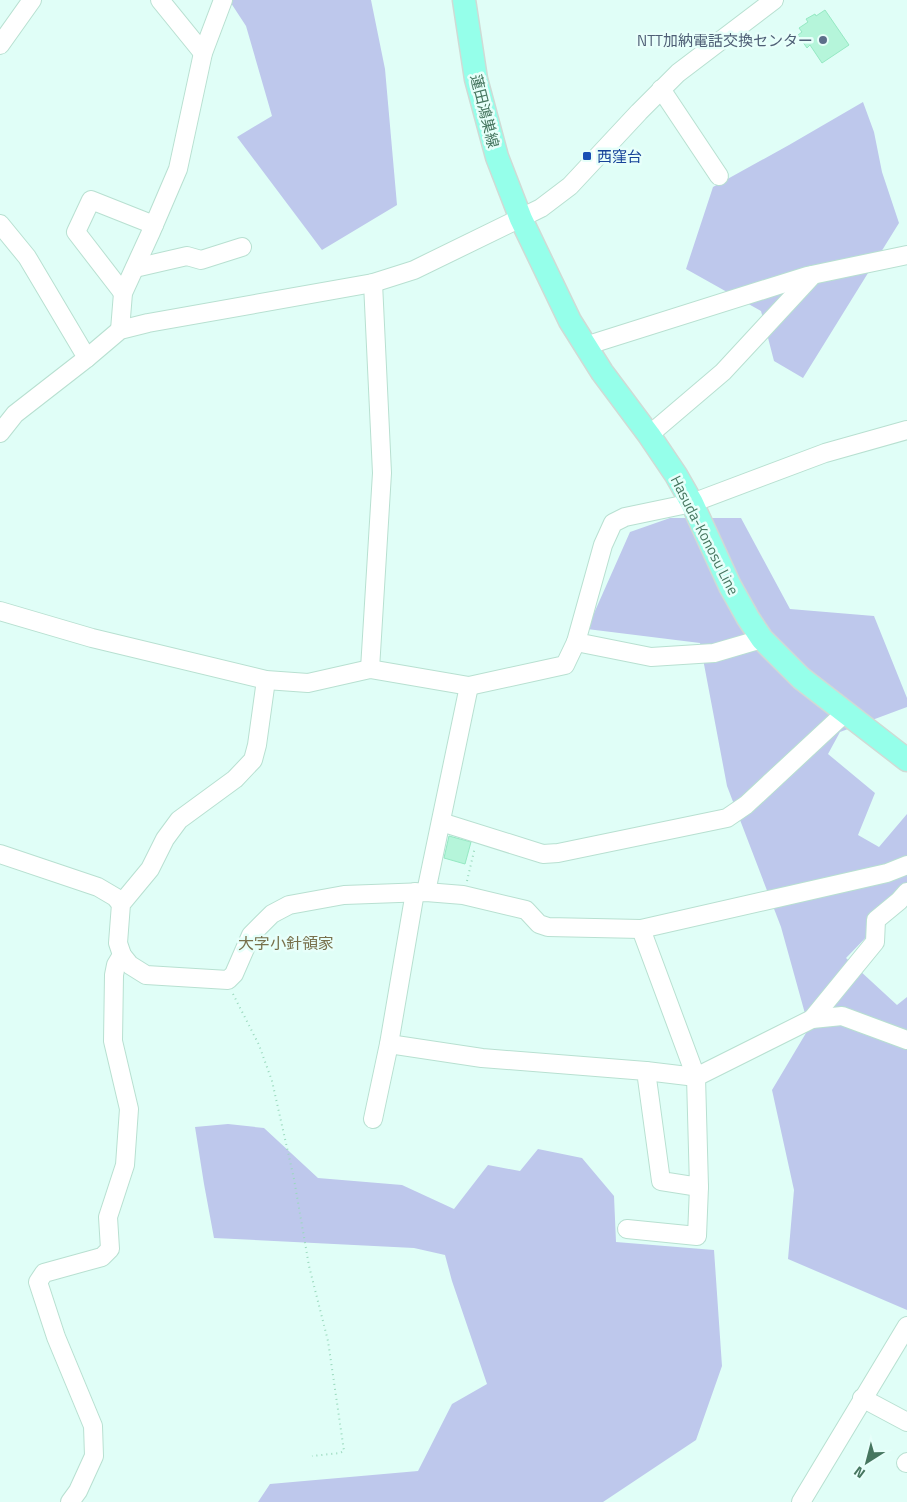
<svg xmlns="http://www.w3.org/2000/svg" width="907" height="1502" viewBox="0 0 907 1502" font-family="'Titillium Web','Noto Sans JP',sans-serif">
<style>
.green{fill:#bec8ec}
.building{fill:#b5f5da;stroke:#95e9c3}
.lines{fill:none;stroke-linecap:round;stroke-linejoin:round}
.minor-casing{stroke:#b8e0d1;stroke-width:20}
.major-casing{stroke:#cfdbd5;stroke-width:25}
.path{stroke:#99d9bd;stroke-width:2;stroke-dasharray:1 4;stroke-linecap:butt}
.minor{stroke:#fff;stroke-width:18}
.major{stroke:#95ffea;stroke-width:22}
.service-dot{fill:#5c6f8a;stroke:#e7fffa;stroke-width:2}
.transit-dot{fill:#1a4fb4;stroke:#e7fffa;stroke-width:2}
.labels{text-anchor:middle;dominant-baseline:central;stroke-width:5;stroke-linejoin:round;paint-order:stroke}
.service-label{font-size:15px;fill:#4e5e75;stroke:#e7fffa;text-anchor:end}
.street-label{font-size:15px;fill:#46765f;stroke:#e7fffa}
.transit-label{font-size:15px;fill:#164399;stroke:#e7fffa;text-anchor:start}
.neighbourhood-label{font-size:16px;fill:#78714c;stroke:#e7fffa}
</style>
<rect width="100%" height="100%" fill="#e0fef7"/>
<!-- green -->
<g class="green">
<polygon points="229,0 371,0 385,69 397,205 322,250 237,137 272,116 246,26"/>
<polygon points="863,102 874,132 882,172 899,223 803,378 774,361 761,311 686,269 713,187 789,145"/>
<polygon points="670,518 741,518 790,609 874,616 907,698 907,707 840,732 828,754 875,793 858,835 879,847 907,814 907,895 846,958 897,1005 907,997 907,1310 788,1259 794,1190 772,1090 809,1028 781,927 727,786 700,643 587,629 630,532"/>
<polygon points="228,1124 264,1128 318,1178 402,1185 454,1209 488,1165 520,1171 538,1149 582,1158 614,1196 616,1242 714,1250 722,1366 696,1440 603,1502 258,1502 270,1484 418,1471 452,1404 487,1384 452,1281 445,1255 414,1248 214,1238 204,1184 195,1127"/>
</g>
<!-- building -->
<g class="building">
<polygon points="825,10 849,45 822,63 810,45 807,48 798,35 802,32 799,28 808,22 806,19 815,14 816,16"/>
<polygon points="449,836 471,842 465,864 444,858"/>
</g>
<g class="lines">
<defs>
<g id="minor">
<polyline points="160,0 203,53"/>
<polyline points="0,45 32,0"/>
<polyline points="661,89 719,176"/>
<polyline points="0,224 27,257 87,358"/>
<polyline points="135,268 187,256 201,260 242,247"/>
<polyline points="123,293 76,232 91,200 154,225"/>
<polyline points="120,330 123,293 151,232 178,169 203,53 223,0"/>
<polyline points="585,346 807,276 907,255"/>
<polyline points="0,433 15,414 87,358 120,330 148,323 373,283 414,270 541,208 570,186 639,112 678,73 774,0"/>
<polyline points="649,435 723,372 813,275"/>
<polyline points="0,611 92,638 266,680 308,683 370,669 469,686 565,665 576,642"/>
<polyline points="762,639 714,653 651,657 576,642 603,545 613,523 625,517 692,503 825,453 907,430"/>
<polyline points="370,669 382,473 373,283"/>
<polyline points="266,680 257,745 253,760 235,779 179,820 165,839 150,869 121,904 118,943 122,955 130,965 146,975 228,980 234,974 251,935 272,914 289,905 344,895 426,892 463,895 526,910 539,924 548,927 641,929 887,873 907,865"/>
<polyline points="441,822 543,854 558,853 727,818 746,805 846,712"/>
<polyline points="0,854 98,887 115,897 121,904"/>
<polyline points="426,892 469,686"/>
<polyline points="812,1019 875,942 876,920 899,901 907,892"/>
<polyline points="389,1044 482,1058 646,1071 661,1181 699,1187 696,1077 641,929"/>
<polyline points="646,1071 696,1077 812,1019 842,1016 907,1040"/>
<polyline points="373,1119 389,1044 415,892"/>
<polyline points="627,1229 697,1236 699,1187"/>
<polyline points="862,1398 907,1422"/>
<polyline points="906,1463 907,1462"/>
<polyline points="70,1502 78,1491 94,1456 93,1426 56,1337 38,1282 44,1273 102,1257 110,1249 108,1217 125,1165 129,1109 113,1041 114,975 116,965 122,955"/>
<polyline points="801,1502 907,1326"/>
</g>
<polyline id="major" points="464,0 476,79 497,157 521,219 570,321 602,372 649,435 676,475 692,503 730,586 748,618 762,639 801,678 907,760"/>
</defs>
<!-- minor casing -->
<use href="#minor" class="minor-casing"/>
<!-- major casing -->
<use href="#major" class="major-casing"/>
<!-- path -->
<g class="path">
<polyline points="467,881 475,847"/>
<polyline points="233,994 259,1045 272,1081 294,1179 309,1266 328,1341 344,1451 340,1453 312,1456"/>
</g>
<!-- minor -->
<use href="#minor" class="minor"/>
<!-- major -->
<use href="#major" class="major"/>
</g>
<!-- markers -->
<circle class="service-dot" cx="823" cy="40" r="5"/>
<rect class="transit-dot" x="582" y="151" width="10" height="10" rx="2.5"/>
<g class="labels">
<!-- service labels -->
<g class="service-label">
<text x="813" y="40">NTT加納電話交換センター</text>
</g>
<!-- street labels -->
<g class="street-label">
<text transform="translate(485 111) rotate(76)">蓮田鴻巣線</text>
<text transform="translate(705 535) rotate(63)">Hasuda-Konosu Line</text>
</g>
<!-- transit labels -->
<g class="transit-label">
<text x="597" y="156">西窪台</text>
</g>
<!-- neighbourhood labels -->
<g class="neighbourhood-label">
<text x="286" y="943">大字小針領家</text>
</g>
</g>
<!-- north arrow -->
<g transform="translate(867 1462) rotate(216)" stroke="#e7fffa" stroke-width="4" paint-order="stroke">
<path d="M0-4L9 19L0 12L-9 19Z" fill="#46765f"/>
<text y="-8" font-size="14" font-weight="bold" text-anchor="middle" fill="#46765f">N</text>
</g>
</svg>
